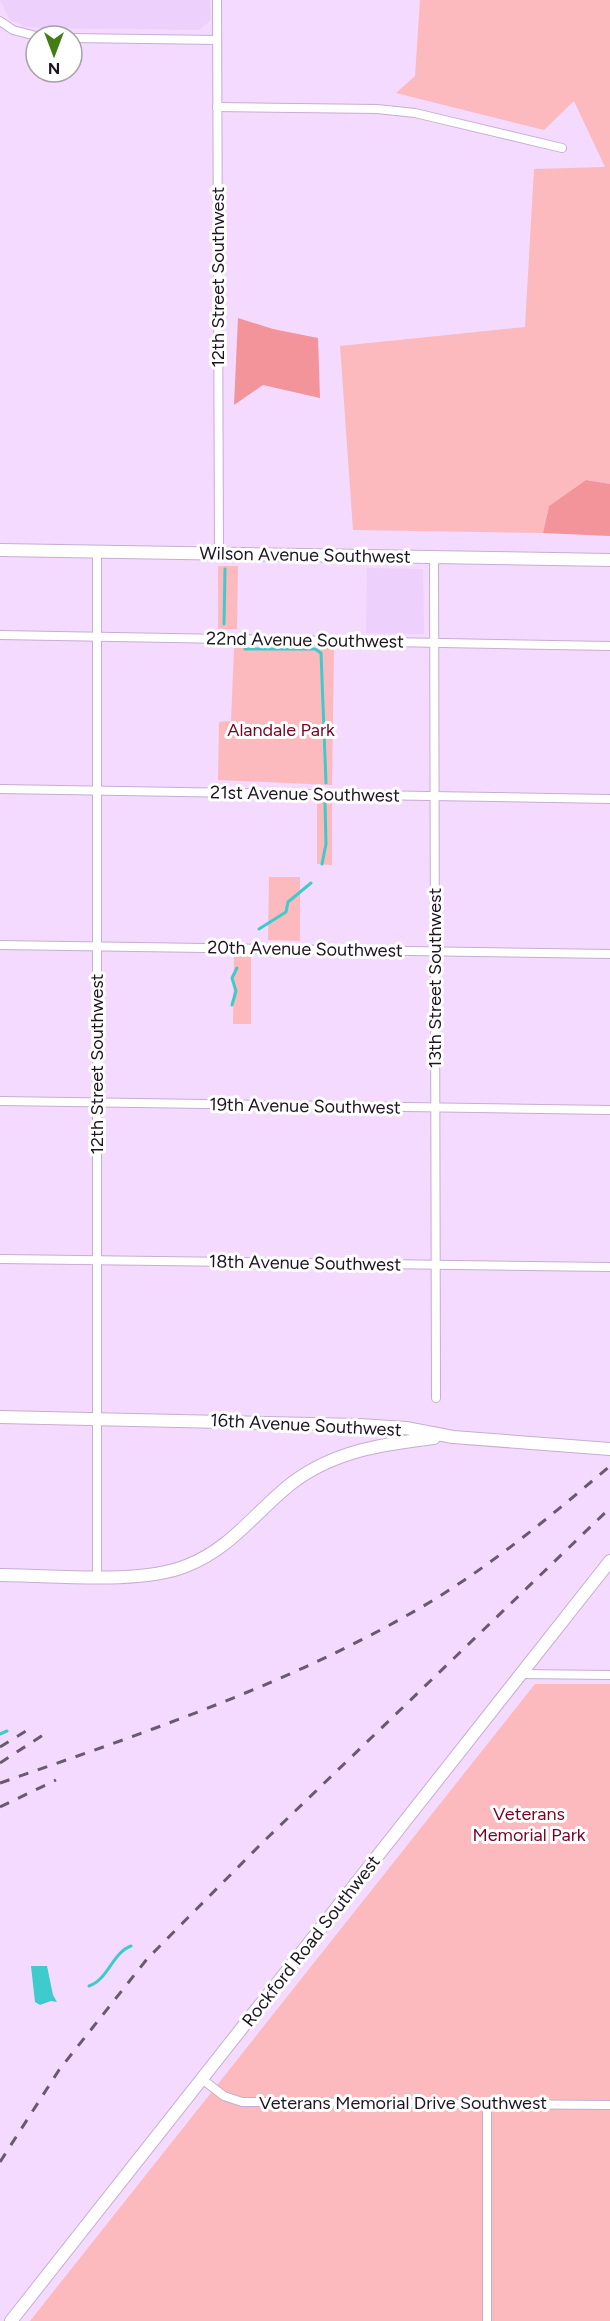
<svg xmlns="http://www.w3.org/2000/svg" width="610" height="2321" viewBox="0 0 610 2321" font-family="Figtree,sans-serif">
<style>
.built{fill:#edd0fb}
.green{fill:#fcbabe}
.forest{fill:#f3939a}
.water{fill:#3fcbcb}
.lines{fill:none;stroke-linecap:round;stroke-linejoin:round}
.stream{stroke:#3fcbcb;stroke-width:3}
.street-casing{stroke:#c6aed1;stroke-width:10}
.secondary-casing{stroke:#c6aed1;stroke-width:14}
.street{stroke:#fff;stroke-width:8}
.secondary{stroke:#fff;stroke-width:12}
.rail{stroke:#685a6f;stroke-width:3;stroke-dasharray:10 10;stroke-linecap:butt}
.labels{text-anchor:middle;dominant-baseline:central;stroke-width:6;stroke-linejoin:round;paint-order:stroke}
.street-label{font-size:18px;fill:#1e1522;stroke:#fff}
.park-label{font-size:18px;fill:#750524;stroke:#fff}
</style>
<rect width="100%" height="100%" fill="#f3dafe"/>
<!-- built -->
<g class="built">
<polygon points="0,0 210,0 211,20 199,30 44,28 25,26 10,20"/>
<polygon points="367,568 423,569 424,634 366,633"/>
</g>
<!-- green -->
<g class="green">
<polygon points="420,0 610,0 610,484 586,480 549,506 543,533 353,530 340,346 525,327 534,169 605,167 574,101 544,130 396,93 415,76"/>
<polygon points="218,566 238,566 237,629 218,629"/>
<polygon points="234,648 334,648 332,785 218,780 219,722 231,721"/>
<polygon points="317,802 332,802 332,865 317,864"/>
<polygon points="269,877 300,877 300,941 268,940"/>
<polygon points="234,956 251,956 251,1024 233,1024"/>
<polygon points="535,1684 610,1684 610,2321 30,2321"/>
</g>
<!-- forest -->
<g class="forest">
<polygon points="238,318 273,329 318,338 320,398 263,385 234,405"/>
<polygon points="586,480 610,484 610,536 543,533 549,506"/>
</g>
<!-- water -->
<polygon class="water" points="31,1966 47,1966 53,1995 57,2002 51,2001 40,2005 35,2002"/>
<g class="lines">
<!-- stream -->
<g class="stream">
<polyline points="224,624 225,569"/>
<polyline points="245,649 315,649 321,653 326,783"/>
<polyline points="322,864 326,844 325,802"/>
<polyline points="259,929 286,912 288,902 311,883"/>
<polyline points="232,1005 236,991 232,978 237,968"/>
<polyline points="0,1734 7,1731"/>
<path d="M89,1986c19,-6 23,-33 42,-40"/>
</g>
<defs>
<g id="street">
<polyline points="217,0 219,554"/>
<polyline points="0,21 13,30 36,36"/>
<polyline points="72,38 217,40"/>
<polyline points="217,107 377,109 415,113 562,148"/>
<polyline points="434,557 436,1398"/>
<polyline points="0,635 610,646"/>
<polyline points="0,789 610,799"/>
<polyline points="0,945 610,954"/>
<polyline points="0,1101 610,1110"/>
<polyline points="0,1259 610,1267"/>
<polyline points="97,1576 97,552"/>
<polyline points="520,1674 610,1675"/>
<polyline points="202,2079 224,2096 242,2102 610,2105"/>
<polyline points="487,2321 487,2103"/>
</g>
<g id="secondary">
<polyline points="0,550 610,560"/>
<polyline points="0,1417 360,1425 406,1428 453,1437 610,1449"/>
<path d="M0,1575c52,0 139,10 186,-9 45,-17 70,-55 106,-83 42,-32 91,-39 142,-45"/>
<polyline points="11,2321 610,1561"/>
</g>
</defs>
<!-- street casing -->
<use href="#street" class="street-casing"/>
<!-- secondary casing -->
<use href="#secondary" class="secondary-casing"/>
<!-- street -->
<use href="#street" class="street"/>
<!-- secondary -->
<use href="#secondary" class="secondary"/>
<!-- rail -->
<g class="rail">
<polyline points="0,1747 31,1728"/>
<polyline points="0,1763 43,1735"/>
<path d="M0,1783c138,-48 278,-95 406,-167 74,-41 139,-95 204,-150"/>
<polyline points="0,1807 56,1780"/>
<polyline points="0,2162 59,2070 147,1959 263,1842 610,1508"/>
</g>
</g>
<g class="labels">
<!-- street labels -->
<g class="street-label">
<text transform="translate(218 277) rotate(-90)">12th Street Southwest</text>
<text transform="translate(305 555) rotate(1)">Wilson Avenue Southwest</text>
<text transform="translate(305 640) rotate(1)">22nd Avenue Southwest</text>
<text transform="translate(305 794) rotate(1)">21st Avenue Southwest</text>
<text transform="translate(305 949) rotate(1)">20th Avenue Southwest</text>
<text transform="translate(435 978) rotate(-90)">13th Street Southwest</text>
<text transform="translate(97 1064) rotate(-90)">12th Street Southwest</text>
<text transform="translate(305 1106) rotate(1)">19th Avenue Southwest</text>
<text transform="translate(305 1263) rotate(1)">18th Avenue Southwest</text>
<text transform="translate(306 1425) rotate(3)">16th Avenue Southwest</text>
<text transform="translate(311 1941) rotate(-52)">Rockford Road Southwest</text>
<text x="403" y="2103">Veterans Memorial Drive Southwest</text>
</g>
<!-- park labels -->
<g class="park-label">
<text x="281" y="730">Alandale Park</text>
<text x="529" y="1814">Veterans<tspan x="529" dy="21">Memorial Park</tspan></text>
</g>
</g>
<!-- north arrow -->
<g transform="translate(54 54) rotate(180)"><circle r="28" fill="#ffffff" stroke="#a5a1a7" stroke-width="1.5"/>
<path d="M0-4.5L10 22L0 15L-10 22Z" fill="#447d16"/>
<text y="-9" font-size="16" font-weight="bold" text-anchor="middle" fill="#1e1522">N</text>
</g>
</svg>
